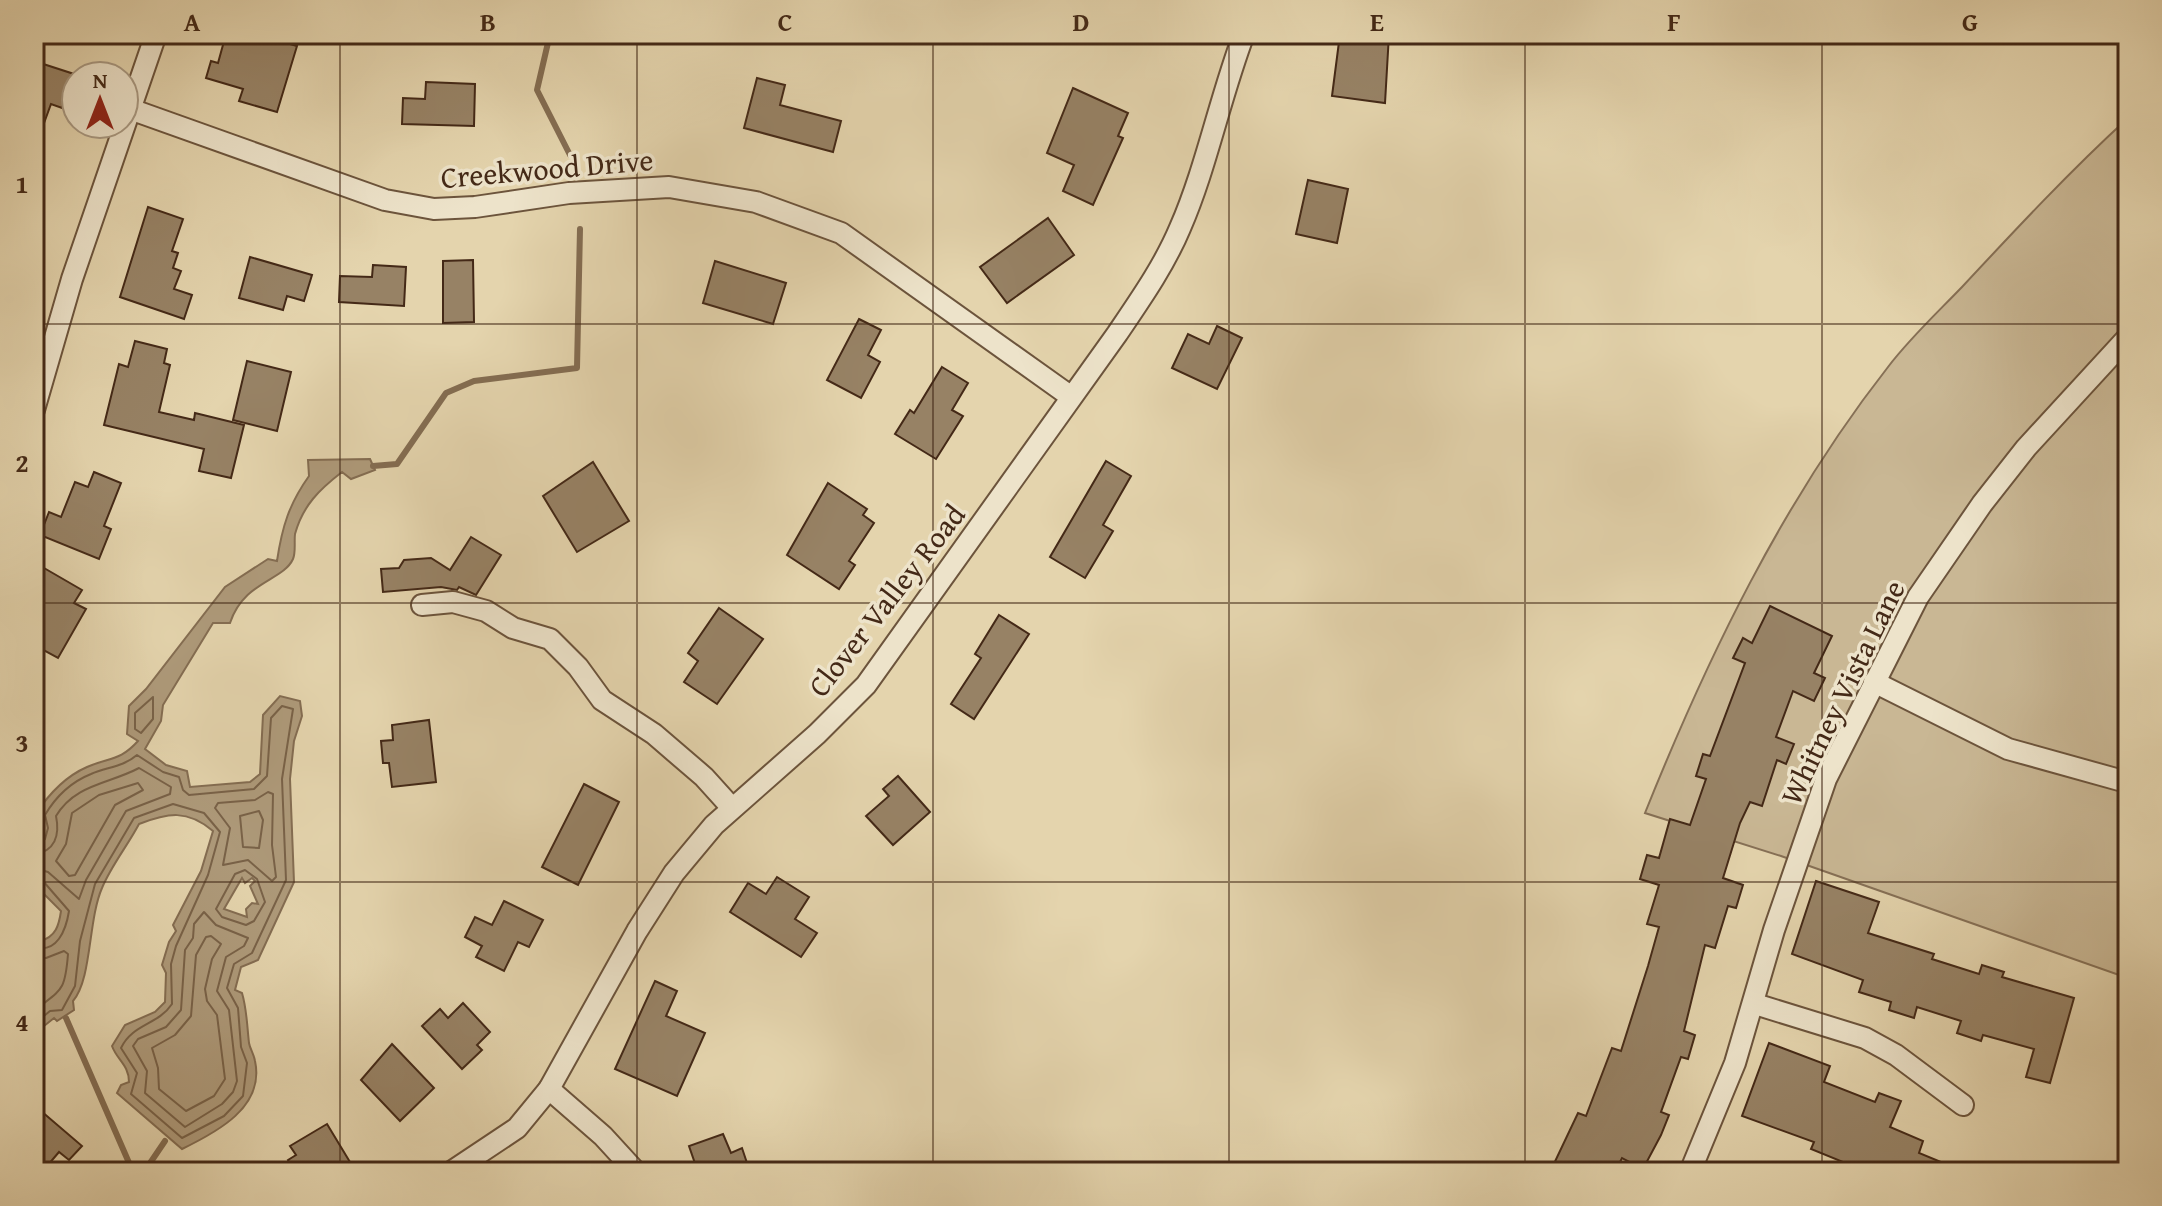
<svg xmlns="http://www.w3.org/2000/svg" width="2162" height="1206" viewBox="0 0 2162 1206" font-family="'Gentium Book Plus',serif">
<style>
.green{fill:#c9b794;stroke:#867056;stroke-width:2}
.water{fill:#ae9a7a;stroke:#846d52;stroke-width:2;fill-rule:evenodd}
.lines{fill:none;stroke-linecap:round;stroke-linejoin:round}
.shore{stroke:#796248;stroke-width:2}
.stream{stroke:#846d52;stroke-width:6}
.building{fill:#978265;stroke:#442917;stroke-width:2}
.minor-casing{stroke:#6c543c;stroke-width:24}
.minor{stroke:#ede3ca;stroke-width:20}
.grid{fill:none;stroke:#442917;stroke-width:2;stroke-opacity:0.55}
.labels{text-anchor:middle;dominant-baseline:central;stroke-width:7;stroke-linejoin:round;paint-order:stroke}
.street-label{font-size:30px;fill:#442917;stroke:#ede3ca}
.neatline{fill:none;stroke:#442917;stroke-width:3}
.grid-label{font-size:26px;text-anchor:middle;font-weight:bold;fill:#442917}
</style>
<rect width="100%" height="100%" fill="#e4d4ad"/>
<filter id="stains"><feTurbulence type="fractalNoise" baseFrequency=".0025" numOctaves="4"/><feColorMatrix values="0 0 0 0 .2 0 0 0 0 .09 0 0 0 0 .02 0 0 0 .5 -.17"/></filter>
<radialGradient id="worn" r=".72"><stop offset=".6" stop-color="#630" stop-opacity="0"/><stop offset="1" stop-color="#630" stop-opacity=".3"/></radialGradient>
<!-- green -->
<path class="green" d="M2128,118v835l-9,22 -338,-119 -136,-43c63,-157 138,-312 243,-446 22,-29 49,-54 74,-80 54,-58 108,-116 166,-169z"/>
<!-- water -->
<path class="water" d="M370,459l5,11 -24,9 -9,-7c-22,17 -39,33 -47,62 -1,8 1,18 -2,25 -10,22 -49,22 -63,64h-17l-50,82 -2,16 -16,28 21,16 21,6 3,16 60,-5 10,-8 3,-59 17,-19 20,5 2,15 -8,25 -4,38 4,103 -36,78 -17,7 -6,23 7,3c5,17 5,33 7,50 1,6 5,11 6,18 10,46 -38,71 -73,88l-65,-56 4,-8 8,-3c0,-17 -12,-22 -17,-36l13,-21 30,-13 10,-10 1,-29 -4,-8 7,-23 7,-11 -3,-6 28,-54 12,-40c-26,-22 -45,-18 -74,-7 -11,21 -28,42 -37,64 -14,32 -10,91 -29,113l1,9 -17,11 -3,-3 -20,16v-97l6,4c16,-4 19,-16 21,-30l-25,-25c-5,-26 7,-51 -1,-71 13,-20 29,-38 52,-48 23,-10 33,-6 51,-26l-11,-7 2,-28 17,-17 79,-102 43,-28 9,2c5,-34 12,-57 32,-85l-1,-16zM242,878l3,5 7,-5 3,3 -5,5 8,18 -6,-1 -6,6 1,8 -23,-8z"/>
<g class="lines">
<!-- shore -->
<g class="shore">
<polygon points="153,697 153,719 141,733 135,729 135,713"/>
<polygon points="138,783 143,790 115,805 75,875 69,876 56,861 66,844 72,813 99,795"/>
<polygon points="268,792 273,794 272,845 276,877 272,881 248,860 223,865 230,828 215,808 218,803 255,800"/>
<polygon points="259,811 263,820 259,848 243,847 240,816"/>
<path d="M34,844l11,-5 3,-11 -3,-13c10,-17 26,-33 46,-41 16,-7 32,-7 46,-19l26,17 16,5 4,13 6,5 65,-6 13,-13 4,-58 11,-12 11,3 -11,70 4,101 -34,73 -18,11 -7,24 11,20 3,39 6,16 -4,33 -19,20 -42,22 -51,-44 6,-21 -16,-25c11,-24 37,-23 51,-44l-1,-40 5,-18 32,-71 12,-43 -16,-19 -31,-9 -39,14 -39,66 -15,57 -5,45 -13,24 -12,1 -16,13"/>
<path d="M34,854c21,-2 26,-19 22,-38 19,-32 53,-32 83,-48l32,19 -1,7 -44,17 -40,69 -7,19 -31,-27 -14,-4"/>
<polygon points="245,870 257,879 265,902 254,921 246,925 222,917 216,909 235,874"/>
<path d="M34,879l9,2 26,30c-3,19 -12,43 -35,36"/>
<polygon points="204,912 216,925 248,938 244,946 226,957 217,991 229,1010 237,1081 233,1092 222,1104 185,1127 145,1093 147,1071 133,1046 138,1039 166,1027 181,1010 185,950 193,938 194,924"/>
<polygon points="211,936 221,944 212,959 205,989 207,1001 217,1015 225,1079 214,1096 186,1111 159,1089 158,1068 152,1048 175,1035 191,1016 196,955 206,937"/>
<path d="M34,958h12l18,-7 4,3c-3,39 -7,35 -34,57"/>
</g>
<!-- stream -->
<g class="stream">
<polyline points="550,34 537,90 570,155"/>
<polyline points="373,466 397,464 446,393 474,381 577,368 580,229"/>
<polyline points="66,1018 133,1172"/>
<polyline points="144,1172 165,1141"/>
</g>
</g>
<!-- building -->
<g class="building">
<polygon points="226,34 247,40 249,34 255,34 297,46 277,112 239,101 243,89 206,78 211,61 218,63"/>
<polygon points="1340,34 1389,34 1385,103 1332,96"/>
<polygon points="34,61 74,74 62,108 51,104 36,145"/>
<polygon points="757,78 785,85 780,105 841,121 833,152 744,128"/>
<polygon points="426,82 475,84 474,126 402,124 403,98 425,99"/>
<polygon points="1073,88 1128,113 1118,136 1123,138 1093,205 1063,191 1074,165 1047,153"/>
<polygon points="1308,180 1348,189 1337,243 1296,234"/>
<polygon points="148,207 183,219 172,251 178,253 173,268 181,271 174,289 192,295 184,319 120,297"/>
<polygon points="1048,218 1074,255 1007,303 980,267"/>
<polygon points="250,257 312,275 304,301 287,296 283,310 239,298"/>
<polygon points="473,260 474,322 443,323 443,261"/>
<polygon points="715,261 786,283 773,324 703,303"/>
<polygon points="373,265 406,267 404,306 339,302 340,276 372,277"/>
<polygon points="859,319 881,330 868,355 880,362 861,398 827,380"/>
<polygon points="1217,326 1242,338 1217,389 1172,368 1188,334 1209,344"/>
<polygon points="135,341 167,349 164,363 170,365 159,412 194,420 195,413 244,425 231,478 199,471 204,449 104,425 119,364 128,367"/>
<polygon points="247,361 291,372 277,431 233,420"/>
<polygon points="942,367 968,383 952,410 963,416 936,459 895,434 910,410 914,413"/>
<polygon points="1106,461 1131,476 1103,525 1113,531 1085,578 1050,557"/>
<polygon points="593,462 629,521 577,552 543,496"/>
<polygon points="94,472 121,483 104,526 111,529 99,559 40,535 49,512 61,517 75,482 88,487"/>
<polygon points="828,483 867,509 863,515 874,523 849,561 855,565 839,589 787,555"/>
<polygon points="471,537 501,555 476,595 459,587 457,590 441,587 383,592 381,569 399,568 404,560 431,558 450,570"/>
<polygon points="44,568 82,590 74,603 86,609 58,658 34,645 34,586"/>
<polygon points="1770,606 1832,636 1814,673 1825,678 1814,701 1793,691 1776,737 1794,744 1786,764 1777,760 1762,806 1750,802 1740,823 1723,878 1743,885 1736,908 1728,906 1715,948 1705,945 1684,1031 1695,1035 1688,1059 1681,1057 1661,1112 1669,1115 1661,1135 1643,1169 1622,1158 1615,1172 1550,1172 1578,1113 1586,1116 1612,1048 1621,1051 1648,966 1659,927 1647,924 1659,885 1640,879 1647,855 1659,858 1670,819 1690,825 1706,779 1696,776 1703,754 1710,756 1745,663 1733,658 1743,638 1752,643"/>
<polygon points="719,608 763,639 717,704 684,682 698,661 688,653"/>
<polygon points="999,615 1029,634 974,719 951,704 981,658 975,654"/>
<polygon points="429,720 436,782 392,787 389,763 383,763 381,741 393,740 392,725"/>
<polygon points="898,776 930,812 893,845 866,816 889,796 883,789"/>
<polygon points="584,784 619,802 578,885 542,867"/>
<polygon points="777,877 809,897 795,919 817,933 801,957 730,912 748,883 766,894"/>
<polygon points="1816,881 1879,902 1868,933 1934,954 1932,959 1979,974 1982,965 2004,972 2002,977 2074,998 2050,1083 2026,1077 2034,1049 1983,1035 1981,1041 1957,1033 1961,1021 1917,1007 1914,1018 1889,1010 1891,1002 1859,992 1863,980 1792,954"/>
<polygon points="504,901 543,920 529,947 518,942 504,971 476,957 482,946 465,937 475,917 492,925"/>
<polygon points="655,981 677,991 666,1016 705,1033 677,1096 615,1069"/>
<polygon points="463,1003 490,1032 477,1045 482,1050 462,1069 422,1026 440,1009 448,1018"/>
<polygon points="1769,1043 1830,1066 1824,1082 1875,1102 1879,1093 1901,1101 1890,1127 1923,1141 1919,1153 1965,1172 1845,1172 1848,1164 1811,1149 1814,1142 1742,1116"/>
<polygon points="392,1044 434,1088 400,1121 361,1080"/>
<polygon points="34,1105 82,1146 69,1160 59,1152 42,1172 34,1172"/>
<polygon points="327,1124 356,1172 295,1172 288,1160 296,1155 290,1146"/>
<polygon points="723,1134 731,1153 742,1148 750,1172 698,1172 689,1146"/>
</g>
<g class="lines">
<defs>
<g id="minor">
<polyline points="130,109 385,200 434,209 475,207 569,193 669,187 756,202 841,233 1070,396"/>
<polyline points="34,410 72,279 156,34"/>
<polyline points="422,605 453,602 486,611 513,628 550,639 578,667 602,700 654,734 704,777 732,808"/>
<polyline points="1874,682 2008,749 2123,781"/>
<polyline points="1755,1004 1865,1038 1896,1055 1963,1105"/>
<polyline points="549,1089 603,1136 636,1172"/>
<path d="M451,1172l66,-44 32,-39 88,-158 37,-58 40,-48 103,-91 49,-49 251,-351c23,-34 47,-68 63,-106 26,-59 40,-131 64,-194"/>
<polyline points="1690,1172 1735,1063 1774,930 1826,779 1918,597 1982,504 2026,448 2128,337"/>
</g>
</defs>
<!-- minor casing -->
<use href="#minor" class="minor-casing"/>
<!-- minor -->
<use href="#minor" class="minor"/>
</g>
<!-- grid -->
<path class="grid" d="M340,34v1138M637,34v1138M933,34v1138M1229,34v1138M1525,34v1138M1822,34v1138M34,324h2094M34,603h2094M34,882h2094"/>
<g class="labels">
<!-- street labels -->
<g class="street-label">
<text transform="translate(547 168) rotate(-5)">Creekwood Drive</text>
<text transform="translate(886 600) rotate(-52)">Clover Valley Road</text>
<text transform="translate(1842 692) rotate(-64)">Whitney Vista Lane</text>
</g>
</g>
<!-- margin -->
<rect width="2162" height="1206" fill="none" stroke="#e4d4ad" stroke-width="88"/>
<!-- north arrow -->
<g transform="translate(100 100)"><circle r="38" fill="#ede3ca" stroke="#a99982" stroke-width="2"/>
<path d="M0-6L14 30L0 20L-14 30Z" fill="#8f2418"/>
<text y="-12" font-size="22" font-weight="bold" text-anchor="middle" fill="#442917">N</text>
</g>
<rect x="44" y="44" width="2074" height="1118" class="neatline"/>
<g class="grid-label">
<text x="192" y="31">A</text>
<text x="488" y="31">B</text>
<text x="785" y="31">C</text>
<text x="1081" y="31">D</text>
<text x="1377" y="31">E</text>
<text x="1674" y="31">F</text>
<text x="1970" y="31">G</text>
<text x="22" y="193">1</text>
<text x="22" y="472">2</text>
<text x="22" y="752">3</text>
<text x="22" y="1031">4</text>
</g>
<rect width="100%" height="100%" filter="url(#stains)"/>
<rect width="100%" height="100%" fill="url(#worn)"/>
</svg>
